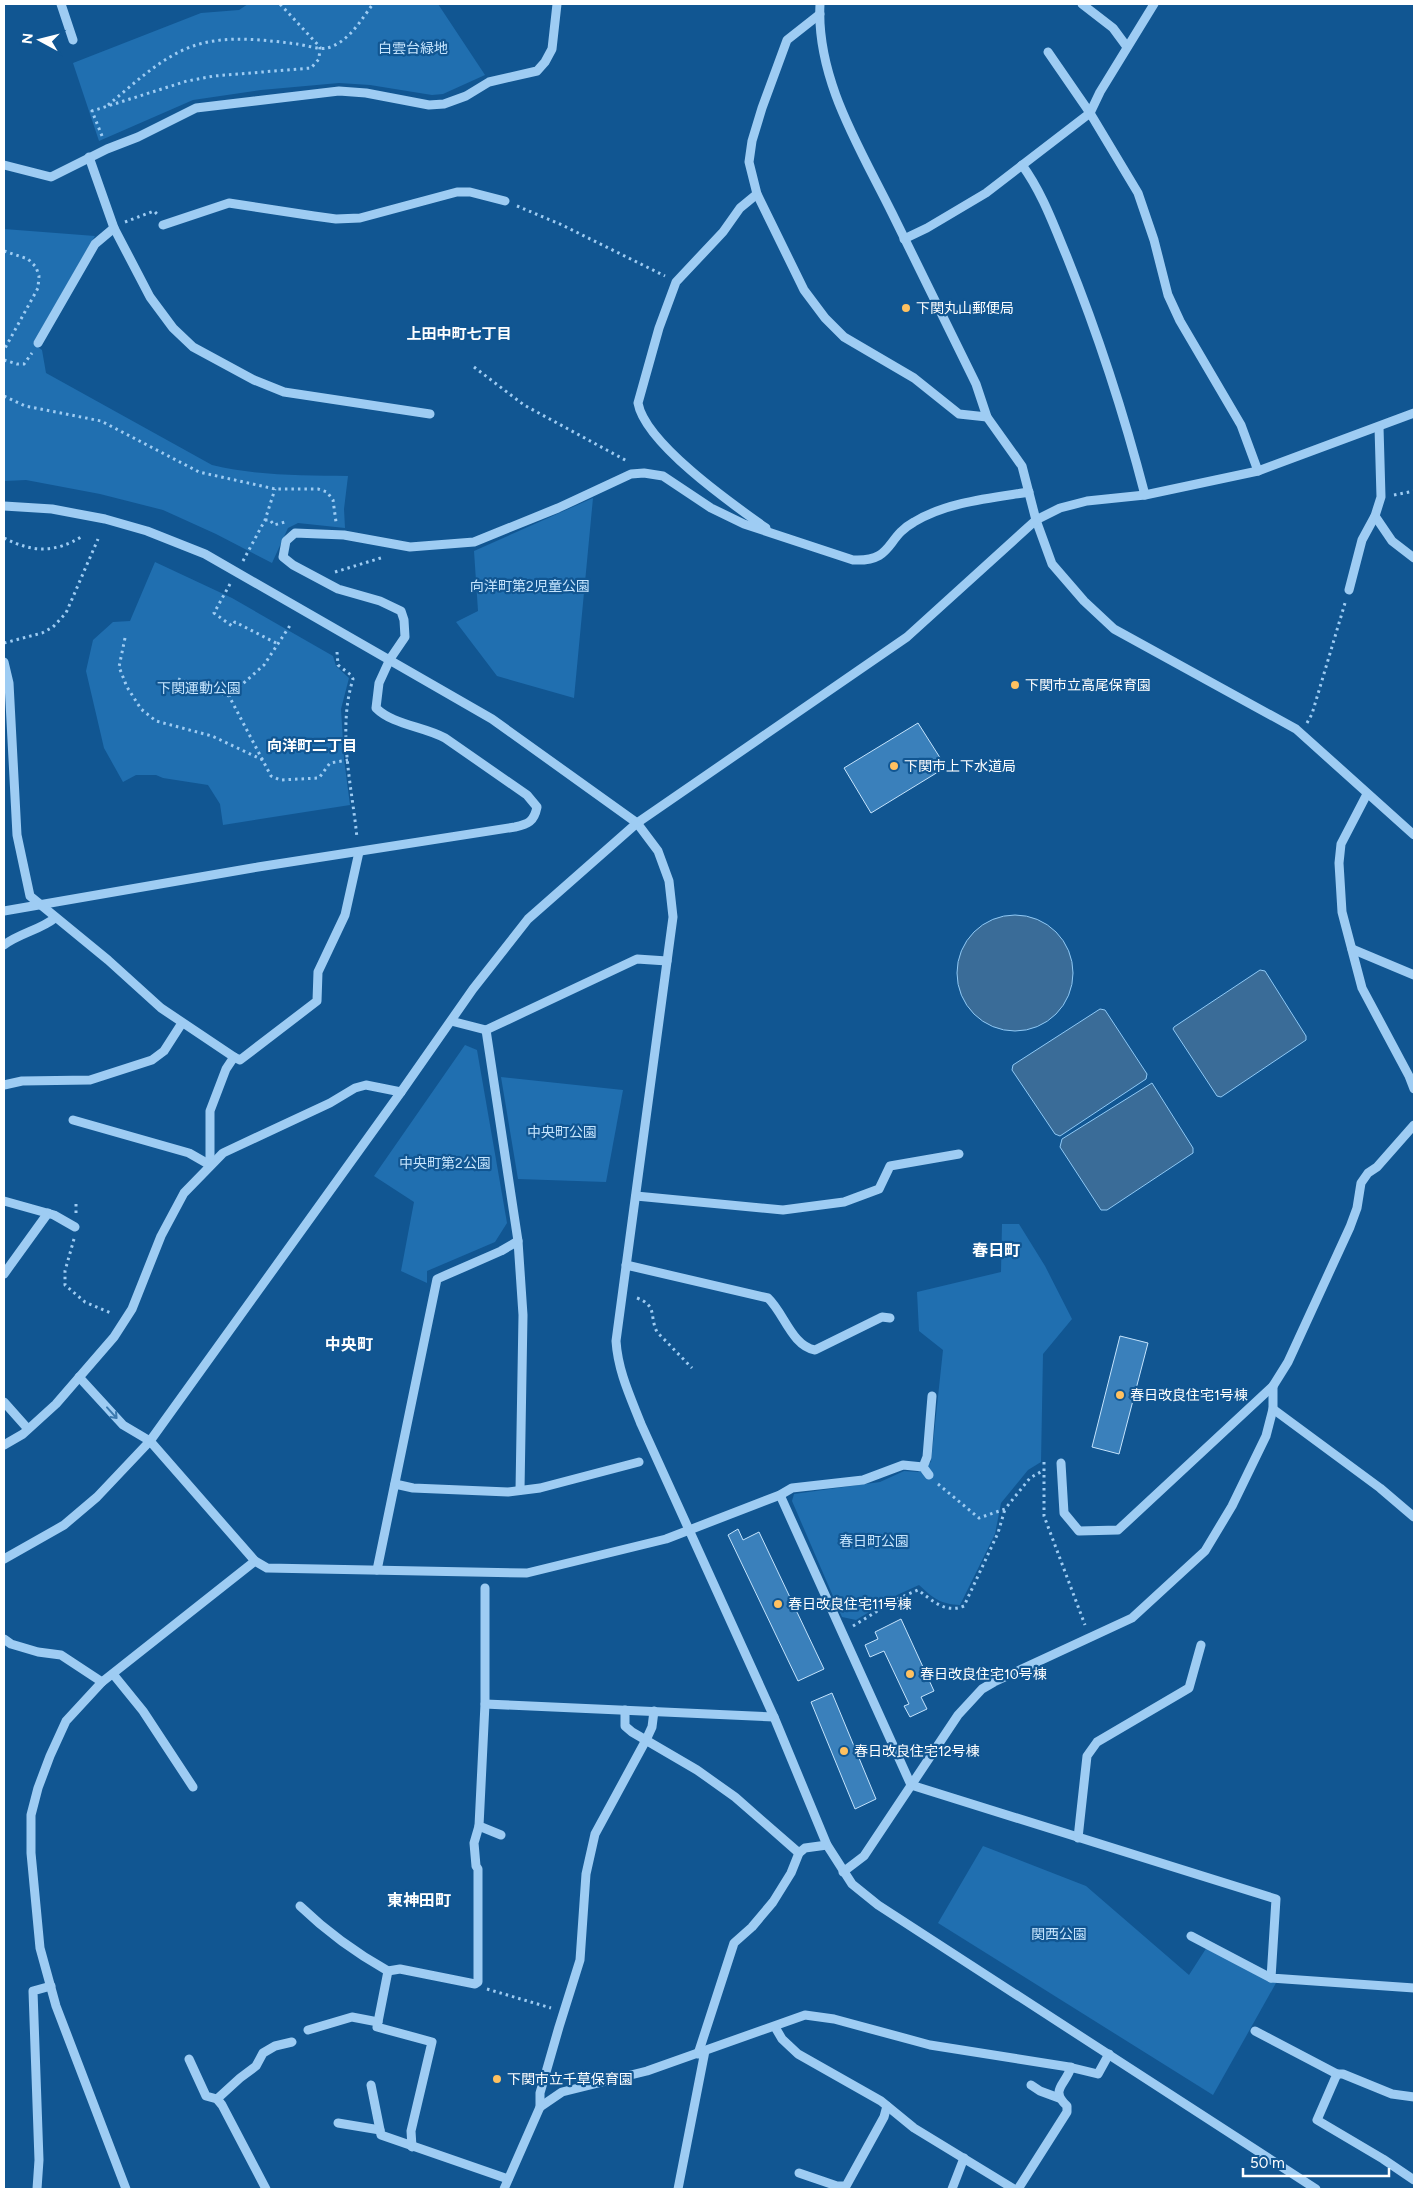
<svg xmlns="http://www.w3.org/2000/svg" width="1418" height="2193" viewBox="0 0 1418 2193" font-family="Figtree,'Noto Sans JP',sans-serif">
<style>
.green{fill:#206fb0}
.water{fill:#3a6c98;stroke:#8fc9f6}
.building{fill:#3a80bb;stroke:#c5e4fd}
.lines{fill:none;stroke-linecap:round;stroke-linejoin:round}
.path{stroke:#9eccf3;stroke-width:3;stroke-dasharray:2.5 4;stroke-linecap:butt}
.minor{stroke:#9eccf3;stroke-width:9}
.oneway{stroke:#3b79af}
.poi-dot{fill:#ffc160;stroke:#115692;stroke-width:2}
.labels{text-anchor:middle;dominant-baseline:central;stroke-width:4.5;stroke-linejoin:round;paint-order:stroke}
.park-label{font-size:14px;fill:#c5e4fd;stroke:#115692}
.poi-label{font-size:14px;fill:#fff;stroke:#115692;text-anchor:start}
.neighbourhood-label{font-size:15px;font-weight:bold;fill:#fff;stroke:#115692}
.quarter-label{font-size:16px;font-weight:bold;fill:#fff;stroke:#115692}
</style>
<rect width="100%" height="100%" fill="#115692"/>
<!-- green -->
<g class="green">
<polygon points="248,4 438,4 485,75 443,94 432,95 370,85 339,83 261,90 193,100 99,141 73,63 201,13 239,10"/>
<path d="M4,229l91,7 -62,107 9,7 4,23 166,92c45,11 90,10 136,11l-4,33 1,19 -47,-5 -10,5 -16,35 -56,-29 -53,-24 -63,-16 -74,-14 -22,1z"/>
<polygon points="593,498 574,698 497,676 456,622 478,611 474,551"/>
<polygon points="155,562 232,598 333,656 336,666 349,678 341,709 344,759 350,805 223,825 220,804 208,785 163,778 156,775 136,775 123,782 104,748 86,671 93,640 113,622 130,621"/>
<polygon points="465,1045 477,1050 507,1223 495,1242 427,1271 427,1283 401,1271 414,1202 374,1176"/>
<polygon points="501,1077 623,1090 606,1182 518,1179"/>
<path d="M1002,1224h17l26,42 27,53 -29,35 -2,108 -13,8 -27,33 -6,31 -35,71c-20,-1 -27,-7 -41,-20l-22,10 -41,25 -14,-3 -50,-116 2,-7 86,-12 24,-11 14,1 13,-10 12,-112 -24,-19 -2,-39 84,-20z"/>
<polygon points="983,1846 1086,1886 1189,1975 1207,1947 1276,1983 1213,2095 938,1923"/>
</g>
<!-- water -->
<g class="water">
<circle cx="1015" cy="973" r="58"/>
<polygon points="1260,970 1265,971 1306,1036 1306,1040 1221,1097 1217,1096 1173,1029 1174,1027"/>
<polygon points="1100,1009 1105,1010 1147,1074 1146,1079 1060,1136 1055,1134 1012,1070 1013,1065"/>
<polygon points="1152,1083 1193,1148 1193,1153 1107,1210 1101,1210 1060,1147 1062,1139"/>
</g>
<!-- building -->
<g class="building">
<polygon points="918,723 944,764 935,769 938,772 871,813 844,768"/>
<polygon points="1120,1336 1148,1343 1119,1454 1092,1447"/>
<polygon points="738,1529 743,1540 759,1532 824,1669 798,1681 728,1535"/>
<polygon points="901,1619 934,1691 921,1697 927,1709 910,1717 904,1706 909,1704 884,1651 870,1657 865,1645 878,1639 875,1632"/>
<polygon points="832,1693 876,1799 855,1809 811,1702"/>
</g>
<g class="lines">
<!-- path -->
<g class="path">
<path d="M108,105c27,-22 54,-49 88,-60 33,-10 68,-5 101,-1 8,1 23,6 30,4 21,-5 34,-28 46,-44"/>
<polyline points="102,136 92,111 187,81 214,76 311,68 319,59 320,47 280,4"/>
<polyline points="517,206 560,224 665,276"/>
<polyline points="125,222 154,211 157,214"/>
<polyline points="4,251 28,259 36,267 39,276 38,288 4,350"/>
<polyline points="4,360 17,364 24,364 32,353"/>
<polyline points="474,367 524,405 627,461"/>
<polyline points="4,396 25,406 101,421 199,472 275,489 318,489 327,492 333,500 336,522"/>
<polyline points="1394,495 1414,491"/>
<polyline points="265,520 270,520 274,525 285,522"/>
<path d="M4,538c30,15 50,15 79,-2"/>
<polyline points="243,561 265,520 275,489"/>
<polyline points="335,572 384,557"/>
<polyline points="230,584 214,613 232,626 235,622 278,644"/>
<polyline points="125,638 119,667 127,687 141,709 156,721 212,736 263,760"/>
<polyline points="4,643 42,633 53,627 66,613 98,539"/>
<path d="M337,652l1,13 13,10 2,4c-16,51 -1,107 4,159"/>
<polyline points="178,679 229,696 271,776 280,780 319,778 330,763 348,760"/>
<polyline points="229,696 264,665 291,624"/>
<polyline points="1307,723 1312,714 1345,603"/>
<polyline points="76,1213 76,1201"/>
<polyline points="74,1239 65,1271 65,1285 85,1302 113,1314"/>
<path d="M637,1298c21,8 12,18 20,34l35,36"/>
<polyline points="1044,1462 1044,1516 1085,1625"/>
<polyline points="938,1484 979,1518 1005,1509 1030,1478 1044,1470"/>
<path d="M853,1626l44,-27 21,-9c14,10 27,24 46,16l34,-73 7,-24"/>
<polyline points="487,1989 551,2008"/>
</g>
<!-- minor -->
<g class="minor">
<polyline points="61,4 73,40"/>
<path d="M820,4c-4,75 40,144 72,209 28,57 56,114 84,171l11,33 35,49 14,54 16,44 32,37 30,28 182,100 118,106"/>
<polyline points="1082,4 1113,28 1127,47"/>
<polyline points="820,14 787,40 762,108 752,141 749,162 757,194 804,290 825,318 844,337 914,378 959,414 987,417"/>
<polyline points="1048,52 1090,113 1138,193 1154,240 1168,295 1180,321 1241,425 1258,471"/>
<polyline points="89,157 114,228 150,297 173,328 193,347 254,380 284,392 430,414"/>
<polyline points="4,165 51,177 107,149 138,137 196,108 339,91 366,93 429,105 444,104 466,96 489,82 537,71 545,62 552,49 557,4"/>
<path d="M1022,165c20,27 32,61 45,92 31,77 57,157 78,238"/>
<path d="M757,194l-17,14 -17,24 -47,50 -17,46 -21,75c7,40 94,101 128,125"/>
<polyline points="163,225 229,203 314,216 336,219 360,218 457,192 470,192 505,201"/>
<polyline points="904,239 927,228 986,193 1090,113 1100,92 1154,4"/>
<polyline points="38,343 95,244 114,228"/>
<path d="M4,506l48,3 53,10 42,12 58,23 287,165 145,104 21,28 11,30 4,36 -57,424c2,30 14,55 25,83l133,293 53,128 25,39 26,21 438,284"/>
<polyline points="1375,516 1392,541 1414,558"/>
<polyline points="1349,590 1362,540 1375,516 1381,497 1379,427"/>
<polyline points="4,662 9,683 17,835 30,896 108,960 161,1008 234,1057 240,1060 317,1001 318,972 345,915 359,852"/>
<polyline points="1367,794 1341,844 1339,863 1342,912 1362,988 1409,1076 1414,1089"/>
<path d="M4,911l254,-44 257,-40c13,-3 19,-5 22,-20l-10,-12 -82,-57c-22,-12 -52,-13 -69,-30l3,-25 11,-24 15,-22 -1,-17 -3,-9 -21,-10 -42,-12 -45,-24 -10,-8 3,-16 9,-8 49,2 66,12 64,-5 84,-34 73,-34 13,-1 19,3 48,32 33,16 109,36c41,2 32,-22 61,-38 33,-20 77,-24 115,-30"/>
<path d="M4,945c16,-12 36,-15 51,-27"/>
<polyline points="1352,949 1414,975"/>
<polyline points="451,1021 486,1030 637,959 667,961"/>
<polyline points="486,1030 518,1241 523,1315 520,1490"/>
<polyline points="4,1085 22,1081 90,1080 152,1060 164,1051 182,1023"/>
<polyline points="73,1120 189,1153 210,1165"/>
<polyline points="210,1165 210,1111 226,1069 234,1057"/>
<polyline points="636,1196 783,1210 844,1202 879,1189 890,1166 959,1154"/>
<polyline points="4,1201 54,1215 75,1227"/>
<path d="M626,1265l142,33c16,15 24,48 47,52l67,-33 8,1"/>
<polyline points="4,1274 48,1213"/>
<polyline points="79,1377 123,1425 150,1441 255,1561 267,1568 527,1573 666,1539 780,1495 792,1488 863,1480 903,1465 923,1467 929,1475"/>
<polyline points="4,1402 28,1429"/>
<polyline points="1273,1409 1380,1488 1414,1517"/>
<polyline points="4,1445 23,1434 56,1404 114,1337 132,1309 161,1236 184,1193 223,1153 330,1103 355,1088 366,1085 401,1092"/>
<polyline points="1061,1463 1064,1513 1079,1531 1118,1530 1273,1386 1288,1362 1350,1227 1357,1208 1361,1183 1368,1173 1377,1167 1414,1125"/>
<polyline points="923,1467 927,1457 932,1396"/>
<polyline points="395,1484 413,1488 508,1492 540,1488 639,1462"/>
<polyline points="780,1495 911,1785 1276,1899 1271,1978 1414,1988"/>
<polyline points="4,1559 64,1525 97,1497 150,1441 401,1092 473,989 528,919 637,823 907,637 1036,520 1060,508 1087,501 1145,495 1258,471 1414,413"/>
<polyline points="377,1570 437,1279 501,1251 518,1241"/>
<polyline points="485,1588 485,1704 479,1826 501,1835"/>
<polyline points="4,1639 11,1644 38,1652 61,1655 102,1682"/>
<polyline points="113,1674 143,1711 193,1787"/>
<polyline points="485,1704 774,1717"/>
<polyline points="625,1710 625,1726 632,1732 697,1770 735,1797 799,1853"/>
<polyline points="1078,1838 1087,1756 1097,1742 1189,1688 1201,1645"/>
<polyline points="843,1872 864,1856 958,1715 982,1689 994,1682 1132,1618 1205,1551 1232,1506 1266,1436 1273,1409 1273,1386"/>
<path d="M300,1906c27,26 56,47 88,65l-11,56 55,15 -21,89 1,16"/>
<polyline points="1191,1936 1271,1978"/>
<polyline points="388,1971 400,1969 475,1984 478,1982 478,1869 476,1866 474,1843 479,1826"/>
<polyline points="775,2027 782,2039 798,2054 881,2101 914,2128 1014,2189"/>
<polyline points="308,2030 352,2017 378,2022"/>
<polyline points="1255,2031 1337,2074 1317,2120 1383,2159 1414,2180"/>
<polyline points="698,2054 734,1943 752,1927 773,1902 791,1873 799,1853 805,1848 827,1845"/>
<polyline points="189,2059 206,2096 217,2099 222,2105 266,2189"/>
<polyline points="1337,2074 1343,2074 1392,2094 1414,2097"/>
<polyline points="371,2085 381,2135 508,2179"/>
<polyline points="1031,2085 1040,2091 1059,2098"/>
<polyline points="217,2099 240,2078 256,2066 263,2053 275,2046 292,2042"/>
<polyline points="540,2107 562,2092 647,2071 805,2015 834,2019 930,2045 1069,2067 1098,2074 1109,2054"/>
<polyline points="338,2123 380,2130"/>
<polyline points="799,2173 837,2186 846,2186 884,2117 887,2106"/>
<polyline points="37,2189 39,2160 33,1991 51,1986"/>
<polyline points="126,2189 56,2006 40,1948 31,1853 31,1815 38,1788 50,1756 66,1721 102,1682 255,1561"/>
<polyline points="504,2189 540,2107 540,2093 559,2027 580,1960 586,1874 595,1834 646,1740 652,1727 654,1711"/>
<polyline points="678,2189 705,2051"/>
<polyline points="952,2189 964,2158"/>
<path d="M1018,2189l49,-77v-6c-18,-17 -1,-21 4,-39"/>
</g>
</g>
<!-- one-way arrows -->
<defs><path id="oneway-shaft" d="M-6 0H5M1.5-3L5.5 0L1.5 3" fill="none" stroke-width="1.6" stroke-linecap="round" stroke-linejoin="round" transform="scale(1.25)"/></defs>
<use class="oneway" href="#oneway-shaft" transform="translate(112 1413) rotate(48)"/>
<!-- markers -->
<g class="poi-dot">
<circle cx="906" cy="308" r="5"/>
<circle cx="1015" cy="685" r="5"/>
<circle cx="894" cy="766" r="5"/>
<circle cx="1120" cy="1395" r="5"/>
<circle cx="778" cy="1604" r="5"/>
<circle cx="910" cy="1674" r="5"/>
<circle cx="844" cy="1751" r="5"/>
<circle cx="497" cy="2079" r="5"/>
</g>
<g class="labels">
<!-- park labels -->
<g class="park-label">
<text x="413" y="48">白雲台緑地</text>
<text x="530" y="586">向洋町第2児童公園</text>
<text x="199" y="688">下関運動公園</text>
<text x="562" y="1132">中央町公園</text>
<text x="445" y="1163">中央町第2公園</text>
<text x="874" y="1541">春日町公園</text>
<text x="1059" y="1934">関西公園</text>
</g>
<!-- poi labels -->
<g class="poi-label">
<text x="916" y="308">下関丸山郵便局</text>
<text x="1025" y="685">下関市立高尾保育園</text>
<text x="904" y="766">下関市上下水道局</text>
<text x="1130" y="1395">春日改良住宅1号棟</text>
<text x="788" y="1604">春日改良住宅11号棟</text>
<text x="920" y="1674">春日改良住宅10号棟</text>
<text x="854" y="1751">春日改良住宅12号棟</text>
<text x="507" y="2079">下関市立千草保育園</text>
</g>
<!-- neighbourhood labels -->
<g class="neighbourhood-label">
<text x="459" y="334">上田中町七丁目</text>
<text x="312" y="746">向洋町二丁目</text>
</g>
<!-- quarter labels -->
<g class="quarter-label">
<text x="996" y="1250">春日町</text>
<text x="349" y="1344">中央町</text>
<text x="419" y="1900">東神田町</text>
</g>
</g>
<!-- border -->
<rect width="1418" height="2193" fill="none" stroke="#ffffff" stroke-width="10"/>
<!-- north arrow -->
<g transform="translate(40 40) rotate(277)" stroke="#115692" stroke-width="4" paint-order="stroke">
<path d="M0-4L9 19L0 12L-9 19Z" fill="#ffffff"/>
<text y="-8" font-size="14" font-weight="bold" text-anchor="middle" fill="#ffffff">N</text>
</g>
<!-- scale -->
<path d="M1243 2168v8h146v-8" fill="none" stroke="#ffffff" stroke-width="2.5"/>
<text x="1250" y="2168" font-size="15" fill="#ffffff" stroke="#115692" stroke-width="4" paint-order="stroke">50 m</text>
</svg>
